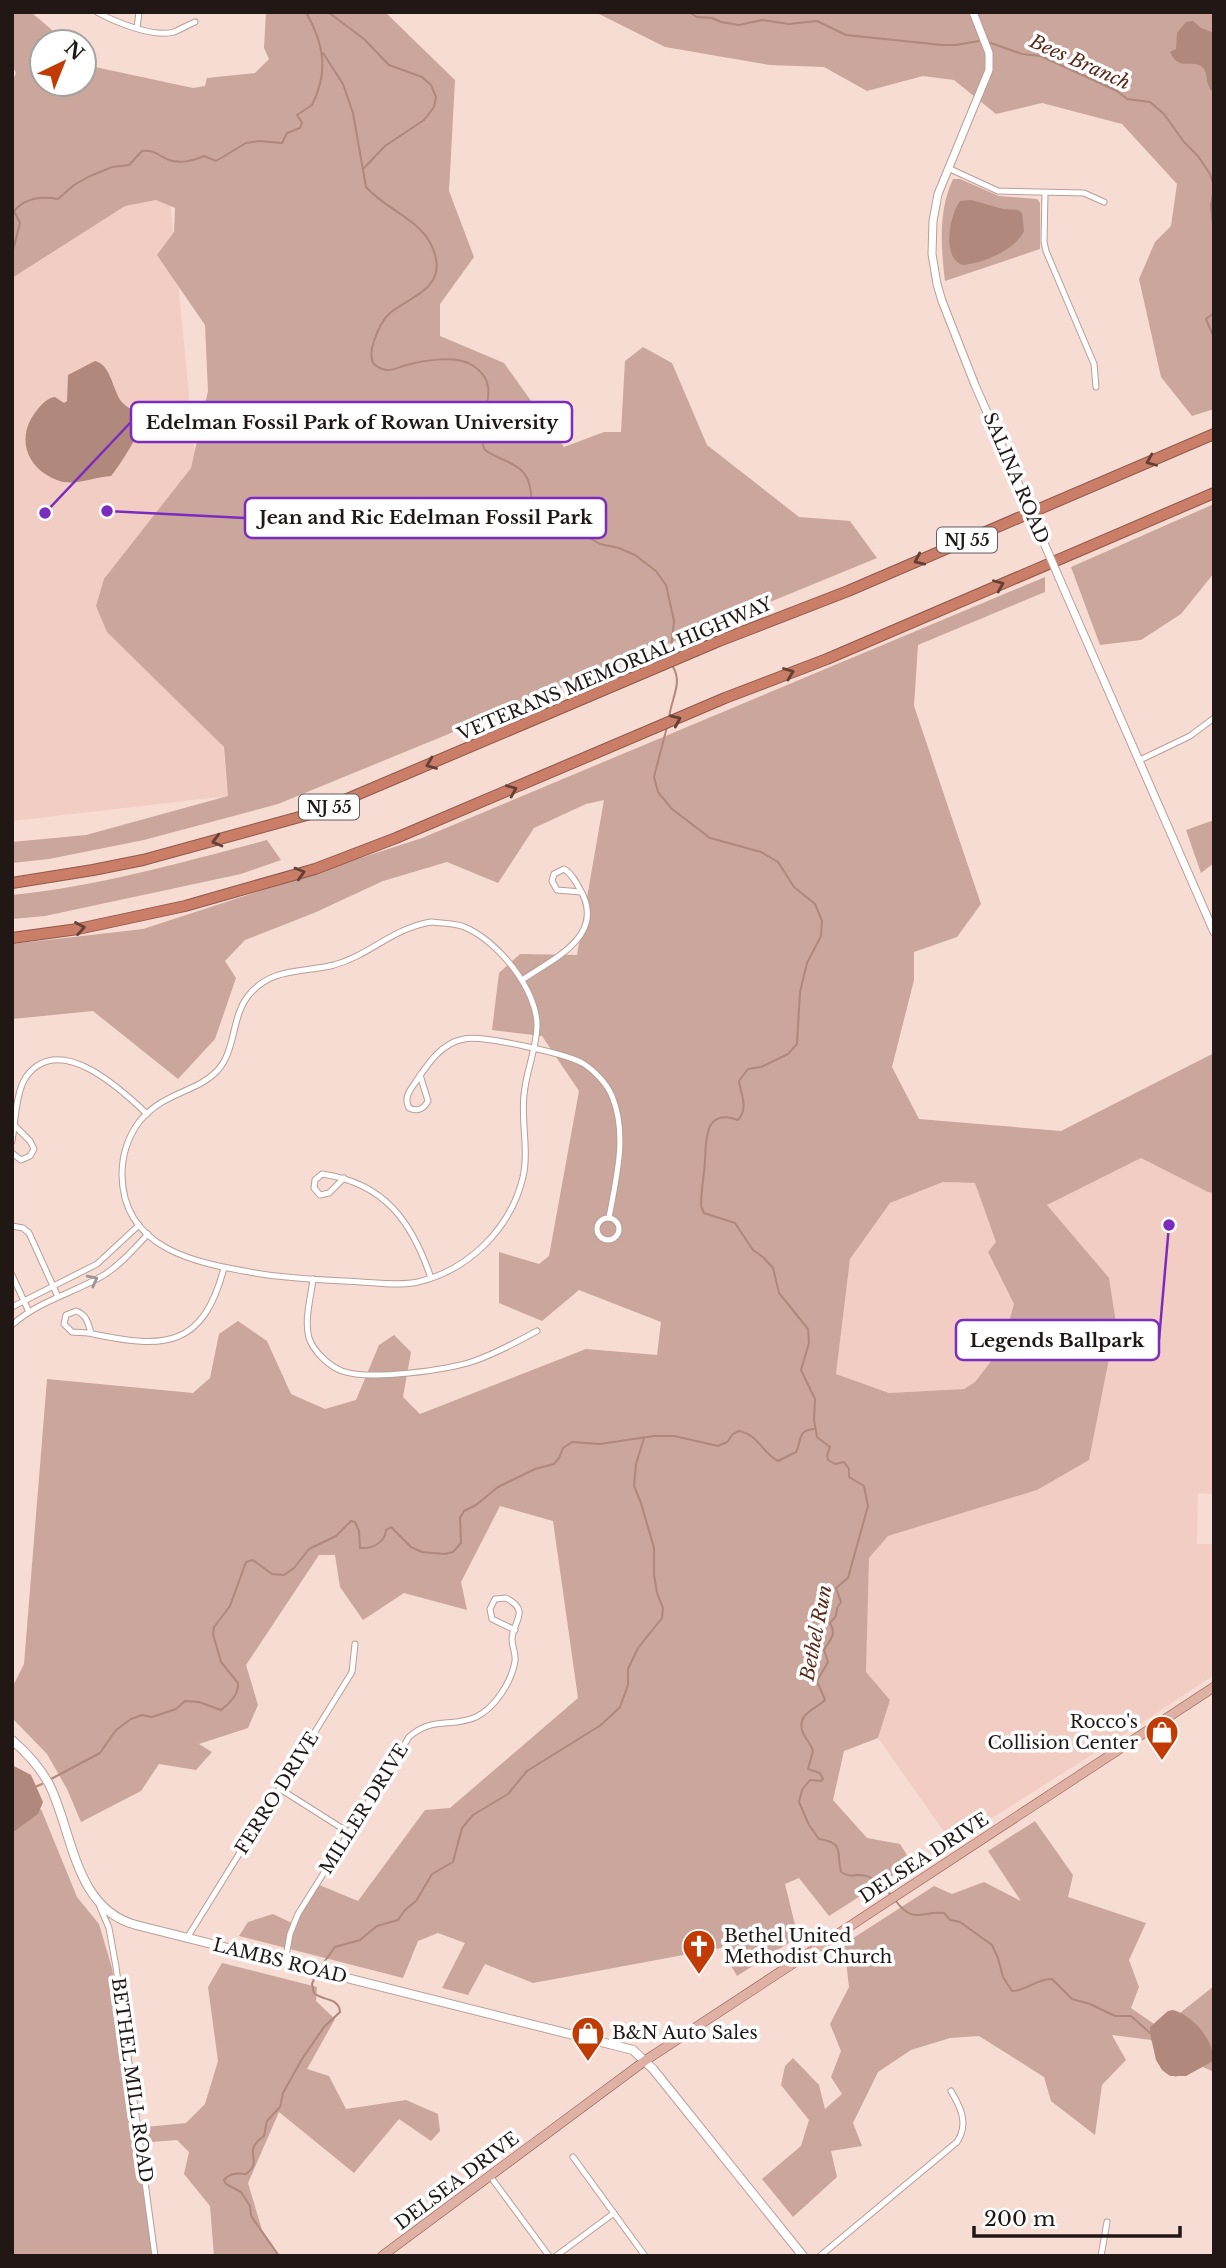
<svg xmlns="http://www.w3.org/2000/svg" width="1226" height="2268" viewBox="0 0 1226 2268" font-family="'Libre Baskerville',serif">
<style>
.built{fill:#f1cdc3}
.green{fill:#caa69c;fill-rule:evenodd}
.water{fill:#b0887c}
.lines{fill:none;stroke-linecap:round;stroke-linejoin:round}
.stream{stroke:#b0887c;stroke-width:2}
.minor-casing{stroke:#b89f97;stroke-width:7}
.tertiary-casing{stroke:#b89f97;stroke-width:9}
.secondary-casing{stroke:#b89f97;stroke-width:10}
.primary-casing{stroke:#8f594a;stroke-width:10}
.motorway-casing{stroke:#8f594a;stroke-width:12}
.minor{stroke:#fff;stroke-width:5}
.tertiary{stroke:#fff;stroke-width:7}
.secondary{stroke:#fff;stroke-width:8}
.primary{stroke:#dfb1a4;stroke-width:9}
.motorway{stroke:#ca7d67;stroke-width:10}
.tertiary-bridge-casing{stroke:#b89f97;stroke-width:9;stroke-linecap:butt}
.tertiary-bridge{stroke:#fff;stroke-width:7}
.oneway{stroke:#654036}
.oneway2{stroke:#9b9796}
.labels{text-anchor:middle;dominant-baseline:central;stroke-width:7;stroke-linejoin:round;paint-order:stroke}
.shield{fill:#fff;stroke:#645d5b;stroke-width:2}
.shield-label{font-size:16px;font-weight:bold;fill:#211715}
.street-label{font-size:18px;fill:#211715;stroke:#fff}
.poi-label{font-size:18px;fill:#211715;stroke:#fff;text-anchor:start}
.water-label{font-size:19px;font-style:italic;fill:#5c2717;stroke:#fff}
.leader{fill:none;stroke:#7b2cbf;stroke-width:2.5}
.callout-dot{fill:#7b2cbf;stroke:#fff;stroke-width:2.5}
.callout{fill:#fff;stroke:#7b2cbf;stroke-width:2.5}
.callout-label{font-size:19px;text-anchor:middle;font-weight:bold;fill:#211715}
</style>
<rect width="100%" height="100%" fill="#f7dcd4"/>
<!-- built -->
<g class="built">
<polygon points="168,179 228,796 12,821 12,274"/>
<polygon points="1141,1158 1208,1192 1214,1193 1214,1494 1198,1493 1197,1544 1214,1544 1214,1675 1125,1734 952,1843 878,1738 890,1700 866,1672 869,1558 888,1536 1037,1490 1116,1324 1109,1279 1047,1205"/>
<polygon points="943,1182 976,1183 996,1242 988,1252 1014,1304 1002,1347 975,1382 964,1389 889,1393 836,1374 850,1259 890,1203"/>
</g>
<!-- green -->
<g class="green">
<polygon points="12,12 31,12 66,42 42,42 42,84 84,84 84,57 95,67 193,88 205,86 207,78 255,73 269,59 264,48 266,12 385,12 455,80 449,191 474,257 440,304 440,336 504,363 564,447 604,432 621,432 625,361 643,347 672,363 707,445 799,517 850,521 877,558 278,804 144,840 49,859 12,863 12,842 86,835 228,796 224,747 107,632 96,606 104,579 191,468 208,391 205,325 157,255 174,232 175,208 156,200 125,206 12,278 12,82 16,73 12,65"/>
<polygon points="595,12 1214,12 1214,409 1192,416 1161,377 1139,279 1155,242 1171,226 1177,184 1122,124 1042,103 996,114 954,80 923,76 867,91 824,67 770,65 665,47"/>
<path d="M953,179h7l39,17 38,3 3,4v46l-95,32c-4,-33 -7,-70 8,-102z"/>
<polygon points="1214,504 1214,573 1181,614 1141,640 1100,645 1071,567"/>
<path d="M1045,577v15l-127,53 -4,61 67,198 -24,33 -43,15v28l-22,87 27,52 142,12 153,-78v140l-6,-1 -67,-34 -94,47 62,73 7,45 -27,137 -52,30 -149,46 -19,22 -3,114 24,28 -12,38 -34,13 -11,49 34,38 33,6 12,19 -83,53 -30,-38 -14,6 13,53 -61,39 -16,-28 -188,35 -48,-19 -17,31 -26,-7 23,-45 -27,-10 -20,8 -15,37 -164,-42 9,-14 25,-8 21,10 23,-40 41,17 67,-91 25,-2 128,-110 -25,-177 -53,-15 -39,76 6,28 -63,-17 -41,27 -23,-33 -5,-32h-16l-73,110 12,40 -10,23 -49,16 13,8 -16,18 -37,-6 -18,27 -60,31 -14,-33 -20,-35 -35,-36v-30l12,-24 23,-285 146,14 17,-15 9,-44 19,-13 29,20 24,53 34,15 31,-9 23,-55 15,-10 17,17 -8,45 17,17 166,-65 71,6 4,-33 -82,-32 -37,31 -43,-18v-51l40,12 10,-8 30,-165 -37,-55 -50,-6 7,-57 21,-19 57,1 27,-155 -18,4 -52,24 -36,55 -51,-21 -64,19 -69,32 -69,27 -20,21 11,17 -21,61 -37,40 -85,-68 -81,8v-75l131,-15 279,-91zM943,1182l32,1 21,59 -8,10 26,52 -12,43 -27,35 -11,7 -75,4 -53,-19 14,-115 40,-56z"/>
<polygon points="1214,820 1214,863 1201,873 1186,830"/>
<path d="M267,840l14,20 -40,14 -196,42 -33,3v-24c87,-9 171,-33 255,-55z"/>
<polygon points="41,1809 77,1897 99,1924 112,1968 136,2128 186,2123 205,2104 218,2061 208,1987 222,1963 317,1987 316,2001 335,2019 307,2069 329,2076 346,2109 406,2100 438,2114 440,2131 431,2141 399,2119 354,2173 279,2112 248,2183 262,2230 280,2256 214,2256 210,2206 184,2174 189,2152 177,2140 138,2143 155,2256 12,2256 12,1833"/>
<polygon points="1035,1821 1073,1875 1068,1897 1146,1923 1129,1960 1139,1987 1131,2008 1154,2024 1180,2013 1214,1986 1214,2072 1203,2067 1175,2077 1151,2040 1112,2035 1126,2060 1102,2085 1095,2135 1051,2101 1044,2077 979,2036 950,2038 911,2050 878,2072 853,2123 862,2146 831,2151 837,2177 793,2217 762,2179 801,2146 809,2120 781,2085 785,2066 793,2058 819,2085 825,2109 842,2094 831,2077 841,2051 830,2024 849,1987 844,1944 934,1886 952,1894 984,1882 1021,1901 988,1851"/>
</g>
<!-- water -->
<g class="water">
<path d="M1193,21l8,7 13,5v60c-10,-8 -5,-19 -11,-25 -10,-11 -24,5 -33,-16l6,-3 1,-16 9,-11z"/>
<path d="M971,200l32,9 15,1 4,3 2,18c-9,19 -41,32 -61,34 -21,-7 -14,-45 -5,-61l2,-3z"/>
<path d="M95,361c16,4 17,27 26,40 6,8 22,12 20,23 -1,10 -23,44 -30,52 -17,1 -37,11 -54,4 -32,-12 -42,-45 -19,-71 5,-6 9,-11 17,-12l9,6 3,-2 1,-26z"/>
<polygon points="12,1765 31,1775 43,1802 38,1814 12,1833"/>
<path d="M1173,2010c20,6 41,29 40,51l-27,15h-16l-8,-6 -6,-10 -6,-27v-6l18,-16z"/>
</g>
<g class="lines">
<!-- stream -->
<g class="stream">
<polyline points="328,12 364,39 389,65 422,77 431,85 436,97 434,107 424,120 385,146 364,168"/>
<polyline points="689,12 697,17 712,18 721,22 739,25 762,20 789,24 817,21 846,35 942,45 956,45 979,41"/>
<polyline points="988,42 1022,54 1041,56 1117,91 1127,99 1150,102 1164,114 1184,142 1198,156 1210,174 1214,186"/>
<path d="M323,53l20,31 10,29 13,74c23,26 63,34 70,72 6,31 -28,39 -46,54 -8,7 -13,19 -16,28 -3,8 -4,14 -1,22 4,4 7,6 13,7 8,1 14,-4 21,-5 18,-5 49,-10 65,0 37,23 -2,57 13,85 13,10 34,12 42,28 9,18 -2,31 17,48h26l30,18 19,4 16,7 21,16 10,14 8,36 -4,37"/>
<polyline points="1214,189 1211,205 1214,237"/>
<path d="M12,254l8,-31 -6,-12c11,-13 28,-15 44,-12l16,-14 14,-8 24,-10 17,-2 13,-14c12,-2 17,5 27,9 12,4 23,1 35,-4l12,5 30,-18 13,-2 23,2 5,-10 13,-5 2,-5 -5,-8 15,-10c17,-34 12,-61 -6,-93"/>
<polyline points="1214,313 1206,319 1214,338"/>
<path d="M669,718c2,-19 14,-35 4,-51"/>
<path d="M667,727l-13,50 4,15 14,17 38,29 51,14 17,10 16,25 21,17 7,17 -1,15 -14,27 -7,29 -3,52 -9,10 -27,13 -13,2 -9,12c2,15 10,26 -1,39 -33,-12 -32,18 -33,41 -1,15 -4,30 -4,45l3,7 31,10 18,27 10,7 10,11 6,25 29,36 1,14 -8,27 14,29 -1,21 3,17 13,10 -3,8 1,5 7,4 9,-2 5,7v8l15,9 4,20 -20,72 -12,10 5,14 -4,6 -1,8 -6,7c7,12 0,16 -6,27l4,12 -11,19 8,19c-9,9 -27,13 -23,30 2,8 9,13 11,21l-5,18 12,4 3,6 -2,2 -11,-1 -8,10 -3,12 10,23 10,14c26,4 17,13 22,33 7,4 9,4 16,3 16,-1 25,10 34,20"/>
<path d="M51,1779l49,-26 16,-23 15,-11 11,-4 10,2 24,-8 9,-8 14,1 22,8c8,-6 18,-15 17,-27l-17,-21 -8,-28 1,-7 16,-21 16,-44 7,-2 19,14 12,1 10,-7 15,-19 27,-13 15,-15 4,1 4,9 1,17c12,1 25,-5 26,-18l5,-3 20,20 11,5 23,2 8,-2 8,-9 -1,-25 4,-7 12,-6 22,-18 37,-18 19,-5 5,-6 4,-10 9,-6 28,2 54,-8h20l44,10 9,-4 6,-8 6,-3c20,4 23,22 39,30l18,-9c6,-11 1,-22 18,-23"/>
<polyline points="35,1787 42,1784"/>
<path d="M895,1900c19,25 25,11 49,13l6,7 10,2 32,23 6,13 5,19 9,14c15,0 25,-13 40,-12l20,20 18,5 25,12h16l19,17"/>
<polyline points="320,1968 335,1947 360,1940 377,1926 398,1920 405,1910 416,1901 432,1874 453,1862 462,1828 473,1815 508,1794 527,1771 601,1725 620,1707 628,1685 628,1669 638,1648 662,1618 663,1608 657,1593 654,1575 654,1548 641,1503 634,1486 636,1464 644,1438"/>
<path d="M279,2256l-28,-40 -1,-10 -9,-14 -15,-8 -2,-4c6,-7 13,-7 22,-6 19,-14 -6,-21 18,-38l3,-15 13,-14 3,-14 19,-34 22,-32 16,-15c-1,-15 -18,-11 -26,-19l-2,-9 5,-12"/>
</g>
<defs>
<g id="minor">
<path d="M97,12c18,10 57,26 77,20 7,-3 14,-7 21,-10"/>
<polyline points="137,28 139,12"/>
<polyline points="948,168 998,191 1084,193 1104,202"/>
<polyline points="1045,193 1044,242 1046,251 1094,364 1096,387"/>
<polyline points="1140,760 1190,736 1214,718"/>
<path d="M431,922c10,1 21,1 31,4 35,13 76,64 75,101 -1,23 -11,45 -13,68 -3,27 5,55 -1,82 -12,51 -54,93 -105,105 -18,4 -39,1 -57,0 -36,-2 -71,-3 -106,-9 -58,-10 -132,-23 -133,-98 0,-19 6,-38 17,-53 24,-30 57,-29 78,-51 19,-20 14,-53 31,-75 23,-29 54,-23 86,-31 36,-10 57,-36 97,-43z"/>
<path d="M522,980c29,-20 81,-42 61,-85 -5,-9 -10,-21 -19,-26l-10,5 -2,7 5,9 24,2"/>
<path d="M420,1075l8,26c-4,8 -11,11 -19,7 -6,-11 2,-19 8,-28 12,-18 25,-37 47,-41 19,-4 104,15 120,25 11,7 23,20 28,32 16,39 4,82 -3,122"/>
<path d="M12,1141c3,-17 4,-50 14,-64 33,-46 95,12 121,37"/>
<polyline points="12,1153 21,1160 30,1156 34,1149 30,1141 15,1126"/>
<path d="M344,1178l-15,15 -9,2 -6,-7 1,-8 7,-6c63,9 90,48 109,104"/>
<circle cx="608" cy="1229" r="11"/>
<polyline points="12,1226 23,1228 29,1233 58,1297"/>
<polyline points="12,1275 29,1312"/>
<path d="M313,1279c-2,18 -9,41 -4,59 5,14 20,28 33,33 28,10 105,-1 132,-10 23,-8 43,-19 63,-30"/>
<polyline points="12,1307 97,1264 139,1225"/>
<path d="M12,1325c26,-24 62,-32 92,-50 17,-11 30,-26 44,-41"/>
<path d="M91,1333c-3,-10 -4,-18 -15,-22l-10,4 -2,9 8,8c7,1 14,0 21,2 72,15 110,14 131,-66"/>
<polyline points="280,1789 348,1832"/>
<polyline points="100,1907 109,1928 116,1967 155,2256"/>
<polyline points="187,1938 352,1672 355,1644"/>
<path d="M285,1962l5,-28 8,-20 111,-177c23,-21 43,-9 67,-20 19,-9 36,-36 39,-56 1,-8 -3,-14 -3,-22 1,-18 19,-28 -6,-41l-11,1 -5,10 2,10 23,11"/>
<polyline points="573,2157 645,2256"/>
<polyline points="490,2176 549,2256"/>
<polyline points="556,2256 614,2213"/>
<path d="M820,2256l137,-114c12,-18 4,-34 -6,-51"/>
<polyline points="1101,2256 1107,2222"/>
</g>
<g id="tertiary">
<polyline points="973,12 989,53 989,70 938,194 933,221 932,254 937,284 942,301 975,385 1022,492"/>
<polyline points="1063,587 1214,932"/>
</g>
<path id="secondary" d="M12,1740c15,13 29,28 38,46 23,48 25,123 86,139l497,125 20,19 150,187"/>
<polyline id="primary" points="382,2256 646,2060 1214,1687"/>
<g id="motorway">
<polyline points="12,883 93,870 143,860 314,813 719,641 848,591 1214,434"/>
<polyline points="12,938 78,929 185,906 315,869 396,838 725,698 827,659 1214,493"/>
</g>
</defs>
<!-- minor casing -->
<use href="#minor" class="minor-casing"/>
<!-- tertiary casing -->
<use href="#tertiary" class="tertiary-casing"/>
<!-- secondary casing -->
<use href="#secondary" class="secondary-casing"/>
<!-- primary casing -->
<use href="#primary" class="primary-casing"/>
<!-- motorway casing -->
<use href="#motorway" class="motorway-casing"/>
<!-- minor -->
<use href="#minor" class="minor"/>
<!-- tertiary -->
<use href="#tertiary" class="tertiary"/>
<!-- secondary -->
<use href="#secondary" class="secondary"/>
<!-- primary -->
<use href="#primary" class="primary"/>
<!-- motorway -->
<use href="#motorway" class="motorway"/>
<defs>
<polyline id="tertiary-bridge" points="1022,492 1063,587"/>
</defs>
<!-- tertiary-bridge casing -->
<use href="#tertiary-bridge" class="tertiary-bridge-casing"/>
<!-- tertiary-bridge -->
<use href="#tertiary-bridge" class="tertiary-bridge"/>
</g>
<!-- one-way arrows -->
<defs><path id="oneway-chevron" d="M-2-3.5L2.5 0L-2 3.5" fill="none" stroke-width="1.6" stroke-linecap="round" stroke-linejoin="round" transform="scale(1.75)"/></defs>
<g class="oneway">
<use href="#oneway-chevron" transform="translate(1151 461) rotate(157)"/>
<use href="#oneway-chevron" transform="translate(919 560) rotate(156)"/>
<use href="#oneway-chevron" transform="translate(999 585) rotate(-23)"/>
<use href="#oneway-chevron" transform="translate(789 673) rotate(-21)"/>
<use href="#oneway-chevron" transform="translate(676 720) rotate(-24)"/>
<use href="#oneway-chevron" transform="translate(431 764) rotate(158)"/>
<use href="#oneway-chevron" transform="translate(512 790) rotate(-23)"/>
<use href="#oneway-chevron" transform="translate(217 841) rotate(165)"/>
<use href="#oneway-chevron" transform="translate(300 873) rotate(-16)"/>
<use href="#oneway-chevron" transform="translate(80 928) rotate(-10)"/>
</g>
<use class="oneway2" href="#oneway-chevron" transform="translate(93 1280) rotate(-27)"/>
<!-- icons -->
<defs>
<symbol id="shop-pin" viewBox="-11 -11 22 30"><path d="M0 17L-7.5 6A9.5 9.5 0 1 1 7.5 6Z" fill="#c23b04" stroke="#fff"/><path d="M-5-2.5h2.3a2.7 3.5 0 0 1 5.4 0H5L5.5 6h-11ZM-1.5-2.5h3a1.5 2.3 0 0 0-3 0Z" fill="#fff"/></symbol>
<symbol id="church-pin" viewBox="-11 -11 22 30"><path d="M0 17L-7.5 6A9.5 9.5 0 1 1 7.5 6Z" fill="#c23b04" stroke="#fff"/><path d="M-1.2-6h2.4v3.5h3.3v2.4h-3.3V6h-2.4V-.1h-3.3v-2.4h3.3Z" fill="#fff"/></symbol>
</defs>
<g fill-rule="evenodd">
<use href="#shop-pin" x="1143" y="1713" width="38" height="52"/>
<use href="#church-pin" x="680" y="1927" width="38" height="52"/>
<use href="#shop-pin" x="569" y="2014" width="38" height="52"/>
</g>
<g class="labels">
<!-- shield labels -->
<g class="shield">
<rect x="937" y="527.5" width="60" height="25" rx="5"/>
<rect x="299" y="794.5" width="60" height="25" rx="5"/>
</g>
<g class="shield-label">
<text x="967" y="540">NJ 55</text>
<text x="329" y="807">NJ 55</text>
</g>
<!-- street labels -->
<g class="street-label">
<text transform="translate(1016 478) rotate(67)">SALINA ROAD</text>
<text transform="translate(615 669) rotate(-23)">VETERANS MEMORIAL HIGHWAY</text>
<text transform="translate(277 1793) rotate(-58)">FERRO DRIVE</text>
<text transform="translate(364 1809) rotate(-58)">MILLER DRIVE</text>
<text transform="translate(924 1858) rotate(-33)">DELSEA DRIVE</text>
<text transform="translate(280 1961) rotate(14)">LAMBS ROAD</text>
<text transform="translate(132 2080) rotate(82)">BETHEL MILL ROAD</text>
<text transform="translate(457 2181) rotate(-37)">DELSEA DRIVE</text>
</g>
<!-- poi labels -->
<g class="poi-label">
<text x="1138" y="1722" text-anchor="end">Rocco's<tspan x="1138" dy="21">Collision Center</tspan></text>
<text x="724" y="1936">Bethel United<tspan x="724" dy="21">Methodist Church</tspan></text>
<text x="612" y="2033">B&amp;N Auto Sales</text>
</g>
<!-- water labels -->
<g class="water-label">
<text transform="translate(1080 62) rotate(24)">Bees Branch</text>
<text transform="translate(816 1633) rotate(-79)">Bethel Run</text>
</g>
</g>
<!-- callouts -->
<path class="leader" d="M45 513L131 422M107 511L245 518M1169 1225L1159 1340"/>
<g class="callout-dot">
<circle cx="45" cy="513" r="7"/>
<circle cx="107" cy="511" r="7"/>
<circle cx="1169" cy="1225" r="7"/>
</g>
<g class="callout">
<rect x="131" y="402" width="441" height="40" rx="7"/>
<rect x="245" y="498" width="361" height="40" rx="7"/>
<rect x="956" y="1320" width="203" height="40" rx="7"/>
</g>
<g class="callout-label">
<text x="352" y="429">Edelman Fossil Park of Rowan University</text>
<text x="426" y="524">Jean and Ric Edelman Fossil Park</text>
<text x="1057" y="1347">Legends Ballpark</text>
</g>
<!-- border -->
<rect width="1226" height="2268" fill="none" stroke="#211715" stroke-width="28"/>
<!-- north arrow -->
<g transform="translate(63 63) rotate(43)"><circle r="33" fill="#ffffff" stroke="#a6a2a1" stroke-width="2"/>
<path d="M0-5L12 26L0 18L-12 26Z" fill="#c23b04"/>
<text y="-10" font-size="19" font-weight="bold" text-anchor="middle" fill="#211715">N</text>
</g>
<!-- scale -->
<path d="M974 2226v10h206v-10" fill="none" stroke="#211715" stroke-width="3.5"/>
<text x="984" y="2226" font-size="21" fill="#211715" stroke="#ffffff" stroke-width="5" paint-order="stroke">200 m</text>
</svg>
